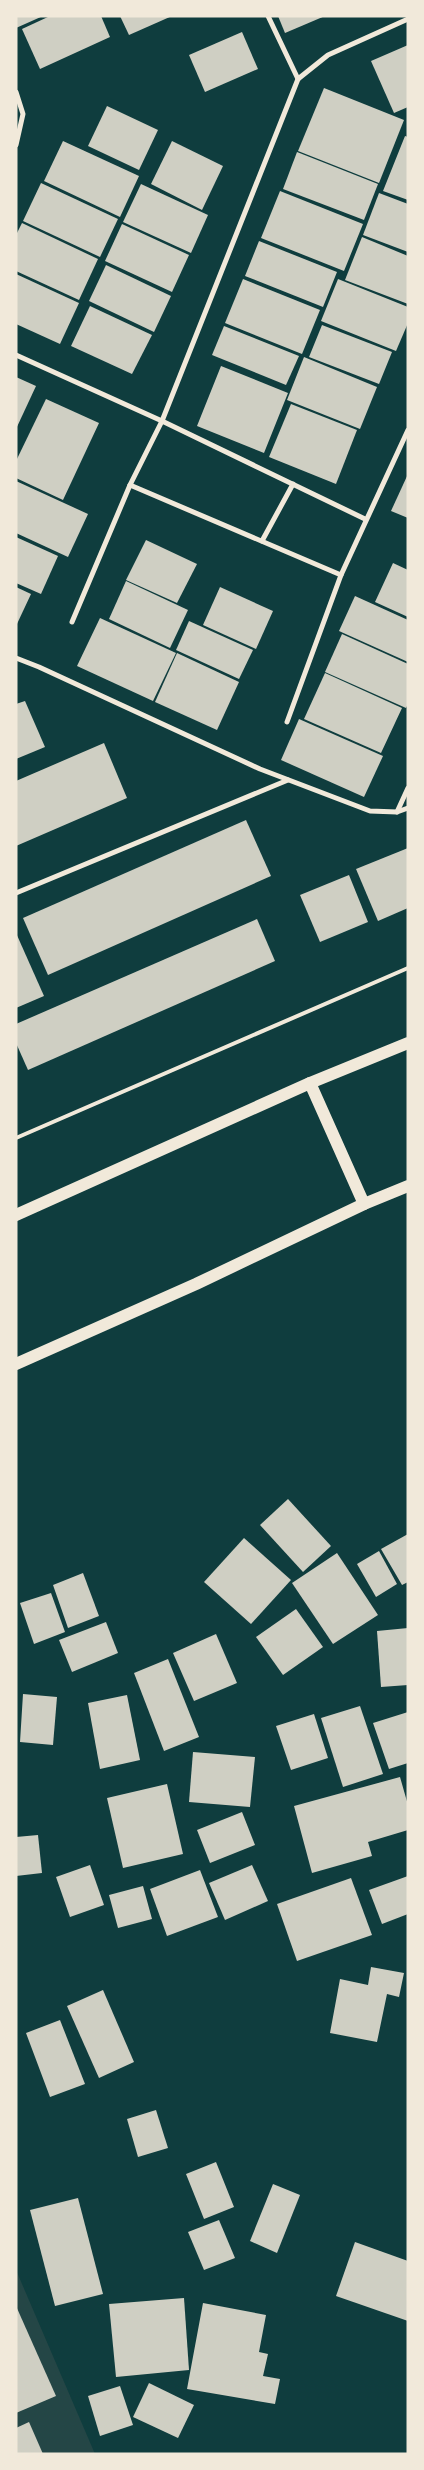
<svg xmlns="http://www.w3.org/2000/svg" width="424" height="2470" viewBox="0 0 424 2470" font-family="Manrope,sans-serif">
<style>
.green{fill:#244646}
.building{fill:#cfcfc3}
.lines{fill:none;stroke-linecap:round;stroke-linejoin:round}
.service{stroke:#f1e9da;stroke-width:4}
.minor{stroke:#f1e9da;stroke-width:5}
.primary{stroke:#f1e9da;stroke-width:12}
</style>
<rect width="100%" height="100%" fill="#0f3d3e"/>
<!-- green -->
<polygon class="green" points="16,2270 95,2454 16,2454"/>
<!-- building -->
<g class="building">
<polygon points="16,16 43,16 16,28"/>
<polygon points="50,16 101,16 110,37 40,69 22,29"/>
<polygon points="120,16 172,16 129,35"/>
<polygon points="278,16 325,16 285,33"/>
<polygon points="242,32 258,69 205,92 189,55"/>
<polygon points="408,45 408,107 394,113 371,61"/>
<polygon points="324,88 404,120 379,183 298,151"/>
<polygon points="107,106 158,130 139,170 88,146"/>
<polygon points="405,136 408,137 408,200 383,191"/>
<polygon points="63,141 139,176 120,217 44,181"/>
<polygon points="172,141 223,166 202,210 151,184"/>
<polygon points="297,152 378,184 364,220 283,189"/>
<polygon points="41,183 118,219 100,257 23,221"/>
<polygon points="141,184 208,215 191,253 123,222"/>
<polygon points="280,191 363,224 344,271 261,238"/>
<polygon points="379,193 408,204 408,252 363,235"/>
<polygon points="22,223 98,259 79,300 16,271 16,235"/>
<polygon points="122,224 189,255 172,292 105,261"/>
<polygon points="362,237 408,256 408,304 345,280"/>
<polygon points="259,241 337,272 323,307 245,276"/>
<polygon points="106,265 171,296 154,332 89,301"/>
<polygon points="16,274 79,303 60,344 16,324"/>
<polygon points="243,279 320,310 302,354 225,323"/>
<polygon points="338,279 408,307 408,323 396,351 321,321"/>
<polygon points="90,306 152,335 132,374 71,346"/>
<polygon points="322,325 392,352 379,384 309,357"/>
<polygon points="224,326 299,356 286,385 212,355"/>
<polygon points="304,357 377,387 360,429 287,400"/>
<polygon points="221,366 288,393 264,453 197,426"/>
<polygon points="16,377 36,386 16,429"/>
<polygon points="46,399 99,423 63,500 16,478 16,461"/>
<polygon points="291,404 357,430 336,484 269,457"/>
<polygon points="408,474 408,518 391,511"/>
<polygon points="16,481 88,514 68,557 16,533"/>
<polygon points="16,537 58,556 41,594 16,583"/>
<polygon points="146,540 197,564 177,603 126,580"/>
<polygon points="393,563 408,570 408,617 375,602"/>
<polygon points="126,581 188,610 170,648 109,619"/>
<polygon points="16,587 31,594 16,626"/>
<polygon points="220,587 273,611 256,649 203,625"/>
<polygon points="355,596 408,620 408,662 339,631"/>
<polygon points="100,618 176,653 153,701 77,666"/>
<polygon points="189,621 253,650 239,679 176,650"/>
<polygon points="342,634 408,664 408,704 406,708 325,672"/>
<polygon points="177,653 239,682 217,730 155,702"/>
<polygon points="325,673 402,708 381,753 304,719"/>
<polygon points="25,701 45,747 16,759 16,704"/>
<polygon points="299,719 383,756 364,797 281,760"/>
<polygon points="104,743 127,798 16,846 16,781"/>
<polygon points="246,820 271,876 48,975 23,918"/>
<polygon points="408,848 408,908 378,921 356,869"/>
<polygon points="349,875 368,922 320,942 300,895"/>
<polygon points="257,919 275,961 28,1070 16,1043 16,1024"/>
<polygon points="16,933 44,996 16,1008"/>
<polygon points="288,1499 331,1546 303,1572 260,1525"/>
<polygon points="408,1534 408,1582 402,1585 381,1549"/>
<polygon points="244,1538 291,1580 251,1624 204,1582"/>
<polygon points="379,1551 397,1584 376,1597 357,1564"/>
<polygon points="337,1553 378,1615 333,1644 292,1583"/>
<polygon points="83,1573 99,1616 68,1628 53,1585"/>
<polygon points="51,1593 65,1632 34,1644 20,1603"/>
<polygon points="296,1609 323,1647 283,1675 256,1637"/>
<polygon points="106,1622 118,1653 72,1672 59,1640"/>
<polygon points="408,1628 408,1685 381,1687 377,1631"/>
<polygon points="216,1634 237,1683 194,1701 173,1653"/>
<polygon points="168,1659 199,1737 164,1751 134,1673"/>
<polygon points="23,1694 57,1697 53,1745 20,1742"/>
<polygon points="127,1695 140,1760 100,1769 88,1703"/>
<polygon points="360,1706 383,1774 343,1787 321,1718"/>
<polygon points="408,1712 408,1763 389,1769 373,1723"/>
<polygon points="314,1714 328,1758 291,1770 276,1726"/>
<polygon points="193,1752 255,1757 250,1807 189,1802"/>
<polygon points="400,1777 408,1805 408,1830 368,1842 372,1856 312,1873 294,1806"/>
<polygon points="167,1784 183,1854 123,1868 107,1798"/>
<polygon points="242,1812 255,1845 210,1863 197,1830"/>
<polygon points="38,1835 42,1873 16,1876 16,1837"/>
<polygon points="90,1865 104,1905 70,1917 56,1877"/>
<polygon points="252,1865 268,1901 225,1920 209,1883"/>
<polygon points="200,1870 218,1917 167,1936 150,1889"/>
<polygon points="408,1876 408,1914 382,1924 369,1890"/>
<polygon points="351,1878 372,1935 297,1961 277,1904"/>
<polygon points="143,1886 152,1919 118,1928 109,1895"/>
<polygon points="371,1967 404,1973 399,1997 387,1994 377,2042 330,2033 340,1979 368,1985"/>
<polygon points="103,1990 134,2062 99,2078 67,2006"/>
<polygon points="60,2020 85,2084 50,2097 26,2033"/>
<polygon points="156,2110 168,2148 138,2157 127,2119"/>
<polygon points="216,2162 234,2207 204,2219 186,2174"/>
<polygon points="273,2184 300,2195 277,2253 250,2241"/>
<polygon points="78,2198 103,2294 55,2306 30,2210"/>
<polygon points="219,2220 235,2258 204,2270 188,2232"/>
<polygon points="355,2242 408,2261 408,2321 336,2296"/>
<polygon points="184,2298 189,2370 116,2377 109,2304"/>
<polygon points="203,2303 266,2315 259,2352 268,2354 263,2376 280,2379 275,2404 187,2389"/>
<polygon points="16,2306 56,2396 16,2413"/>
<polygon points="149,2383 194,2405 178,2438 133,2417"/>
<polygon points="120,2386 133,2425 100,2436 88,2396"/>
<polygon points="29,2422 43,2454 16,2454 16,2428"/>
</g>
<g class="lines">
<!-- service -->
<polyline class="service" points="16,1138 408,968"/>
<!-- minor -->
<g class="minor">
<polyline points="268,16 298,79"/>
<polyline points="16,92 23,114 16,145"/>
<polyline points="16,355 162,421 365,519"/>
<polyline points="130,485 341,575"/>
<polyline points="262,541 293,484"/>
<polyline points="72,622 130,485 162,421 298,79 328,55 408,19"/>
<polyline points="16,658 39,667 260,769 370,811 397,812 408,808"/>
<polyline points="287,722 341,575 408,430"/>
<polyline points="397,812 408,788"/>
<polyline points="16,893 288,780"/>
</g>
<!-- primary -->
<g class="primary">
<polyline points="310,1083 364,1204"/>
<polyline points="16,1215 310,1083 408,1043"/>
<polyline points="16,1364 196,1284 364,1204 408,1186"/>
</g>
</g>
<!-- border -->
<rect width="424" height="2470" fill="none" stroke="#f1e9da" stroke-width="35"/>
</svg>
